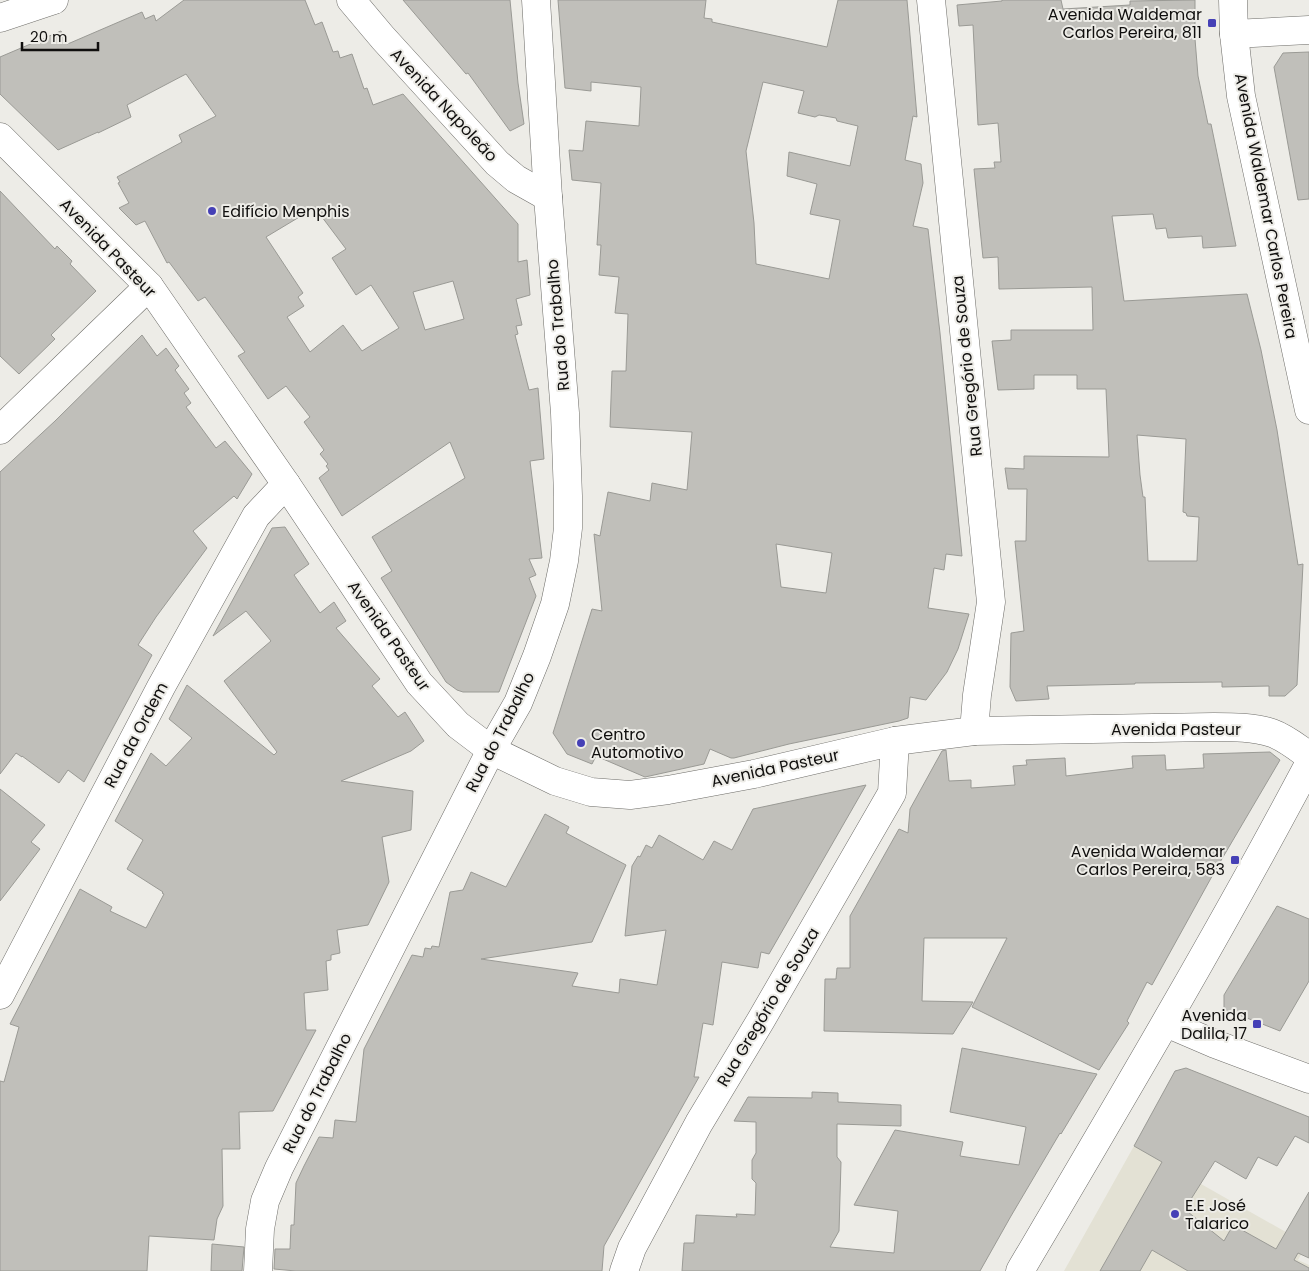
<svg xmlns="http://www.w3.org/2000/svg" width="1309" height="1271" viewBox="0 0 1309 1271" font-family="Poppins,sans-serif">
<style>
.built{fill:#e3e1d4}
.building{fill:#c0bfba;stroke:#9a9a95;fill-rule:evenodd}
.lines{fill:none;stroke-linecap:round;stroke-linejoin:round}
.minor-casing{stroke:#6e6d69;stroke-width:29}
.minor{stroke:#fff;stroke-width:28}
.poi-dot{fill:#4540b6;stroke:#edece7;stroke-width:2}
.labels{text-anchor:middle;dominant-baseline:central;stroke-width:4;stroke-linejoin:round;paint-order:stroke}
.poi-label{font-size:16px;fill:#100f0e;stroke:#edece7;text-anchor:end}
.street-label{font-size:16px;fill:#100f0e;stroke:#edece7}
</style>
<rect width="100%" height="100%" fill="#edece7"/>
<!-- built -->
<polygon class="built" points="1134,1146 1307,1244 1298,1260 1309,1265 1309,1271 1064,1271"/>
<!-- building -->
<g class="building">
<path d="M184,0h121l10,25 7,-3 11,30 5,-1 2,7 12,-4 12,35 3,-1 6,17 30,-11 115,130v38l9,-2 3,35 -14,4 6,26 -6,1 2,8 -3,1 14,55 9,-2 6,71 -14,2 12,97 -13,1 7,16 -7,3 7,18 -37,96h-36l-6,-2 -11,-8 -65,-104 11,-7 -20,-34 93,-59 -15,-36 -108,74 -23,-38 10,-8 -3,-4 2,-2 -8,-10 4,-4 -20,-28 6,-5 -24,-31 -18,13 -30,-43 7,-4 -40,-55 -7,4 -29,-39 -2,1 -22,-42 -9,4 -17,-17 10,-5 -11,-20 2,-1 -3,-5 65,-35 -3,-7 37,-19 -30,-42 -59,31 4,12 -33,16v-1l-40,18 -58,-56v-37l61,-26 6,13 3,-1 72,-31 3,7 9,-4 2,6zM316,207l6,10 24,32 -14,9 24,37 15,-10 28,43 -37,23 -19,-26 -33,27 -23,-35 17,-11 -6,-9 5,-4 -37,-56zM453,281l11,38 -39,11 -12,-38z"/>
<polygon points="403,0 510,0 518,83 524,124 510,131 468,73 466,74"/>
<path d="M558,0h148l-2,18 8,1v3l115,25 11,-47h69l10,117 -4,-1 -8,44 16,4 2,19 -10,43 15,3 12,104 22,223 -16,-2 -2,16 -10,-2 -6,40 41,6 -11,35 -11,23 -21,28 -16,-3 -2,21 -9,3 -110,23 -55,14h-3l-21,-9 -6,15 -59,13 -49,-21 -4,8 -25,-10 -14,-21 39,-124 10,2 -8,-77 6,2 8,-44 42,9 2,-18 35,7 5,-58 -82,-5 2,-56h14l2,-57 -13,-1 4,-36 -20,-2 2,-30h-4l4,-62 -29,-3 -3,-30 14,1 3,-30 53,5 2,-39 -50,-5v9l-26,-3zM763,82l41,9 -6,22 17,4 4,-2 17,3 1,3 21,5 -8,40 -61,-14 -2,24 30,8 -7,30 30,6 -11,59 -73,-15 -2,-41 -8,-72zM776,544l56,9 -6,40 -45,-6z"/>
<path d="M1002,0h59l2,9 67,-4v-4l65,-1v39l3,37 10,48h3l25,122 -33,2 -1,-12 -34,2 -2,-10 -10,1 -3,-15 -41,2 12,85 123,-7 14,56 16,80 21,135 5,-1 -6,121 -12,11h-16v-10l-47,1v-5l-87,1v1l-88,2 2,13 -33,2 -6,-14 1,-54 13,-2 -9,-90h11l1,-52h-19l-3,-21 19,1v-13l85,1 -3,-68h-29v-14h-43v14l-36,1 -6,-49 19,-1v-10h82l-1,-43 -93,2 -1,-32 -15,1 -9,-89 21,-1 -1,-6h7l-3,-39 -20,2 -5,-100 -14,1 -2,-21 45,-4zM1137,435l49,4 -3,73 3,1 1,3 12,1 -2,44h-49l-3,-64h-2l-3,-22z"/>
<polygon points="1309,52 1309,199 1298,200 1274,67 1283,53"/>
<polygon points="0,191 55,249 57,246 72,261 70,264 96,291 51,335 55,339 19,374 0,356"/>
<polygon points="142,335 157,356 166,348 179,366 175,370 189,389 184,393 191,403 186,407 216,448 225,441 252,474 237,499 234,496 193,531 207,548 156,617 138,645 152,655 84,782 68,770 59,783 22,756 22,757 16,753 0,774 0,472 55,421"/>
<polygon points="285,527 309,564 294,575 320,613 334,602 346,621 336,628 380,679 372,686 398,717 405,712 424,741 411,751 341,781 413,791 411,830 382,837 389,882 368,925 337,930 340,953 331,955 331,960 326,961 328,990 304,993 306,1030 316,1030 273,1111 239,1112 240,1149 222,1149 223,1206 217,1219 214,1240 149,1236 147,1271 0,1271 0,1081 4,1082 19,1027 10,1024 80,889 112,907 110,911 146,928 164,894 162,893 163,892 127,869 143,840 115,821 151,753 166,766 192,738 169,719 187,685 274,755 277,752 224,681 271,641 246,611 213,636 272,528"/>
<polygon points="946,750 949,781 971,780 971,788 1015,785 1013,766 1027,765 1026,760 1065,758 1066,776 1133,768 1132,756 1165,755 1166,770 1204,768 1203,754 1270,752 1280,760 1216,869 1152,985 1147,982 1127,1021 1129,1023 1099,1070 972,1007 1007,938 924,938 922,1001 973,1002 953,1034 824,1031 825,979 836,979 837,968 850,968 850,916 899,829 908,833 910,809 942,751"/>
<polygon points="866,785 769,954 761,952 758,968 722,962 713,1025 703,1023 694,1077 699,1077 604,1246 602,1271 296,1271 274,1269 275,1249 290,1249 291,1225 294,1225 296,1183 304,1166 319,1137 333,1138 335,1120 356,1122 364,1049 412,955 423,957 425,948 431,949 432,946 439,947 450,892 463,890 471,872 506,887 545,814 569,827 566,833 626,865 592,942 481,959 578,973 572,986 619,993 620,979 657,985 666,930 625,936 632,866 638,856 640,857 646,845 652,848 659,835 703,860 714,841 732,850 753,809"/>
<polygon points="0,789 45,825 31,842 40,849 0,901"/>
<polygon points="1277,906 1309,919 1309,981 1280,1031 1224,1009 1224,995"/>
<polygon points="962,1048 1097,1074 1061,1134 1060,1133 1011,1216 980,1271 682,1271 684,1243 694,1243 696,1215 737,1217 736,1214 755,1215 756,1183 752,1179 752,1160 756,1153 756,1122 734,1121 748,1097 812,1098 812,1092 838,1093 838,1102 901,1105 901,1126 837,1124 837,1157 841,1162 839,1231 830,1247 894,1253 898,1211 854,1205 895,1130 963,1142 960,1156 1019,1165 1026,1127 950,1112"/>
<polygon points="1186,1068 1309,1117 1309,1143 1295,1136 1277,1166 1258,1157 1246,1179 1215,1161 1186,1207 1190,1210 1188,1212 1224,1241 1233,1225 1276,1249 1309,1192 1309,1258 1298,1253 1294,1260 1309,1268 1309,1271 1188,1271 1152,1250 1140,1271 1100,1271 1162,1162 1134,1146 1175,1071"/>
<polygon points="212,1244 244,1247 242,1271 211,1271"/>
</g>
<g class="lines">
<defs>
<g id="minor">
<polyline points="351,0 383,38 497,163 516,179 548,197"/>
<polyline points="931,0 991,602 977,695 974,731"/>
<polyline points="1233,0 1234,34 1241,96 1309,410"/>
<polyline points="0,18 54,0"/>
<polyline points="1234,34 1309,30"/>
<path d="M0,137l149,149 137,198 133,199 39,42 33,25 64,31 36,11 39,3 38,-5 86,-16 141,-33 79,-10 240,-4c19,0 40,0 58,6 14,5 26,15 37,23"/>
<polyline points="0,430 149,286"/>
<polyline points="0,995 161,687 256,516 286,484"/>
<polyline points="1166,1023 1215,1044 1309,1079"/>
<polyline points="258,1271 260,1229 265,1201 279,1168 491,750 518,703 537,656 555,604 564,561 568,528 568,496 565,413 548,197 536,0"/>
<polyline points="624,1271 632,1248 699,1123 761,1020 892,793 895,741"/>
<path d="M1020,1271c99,-168 198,-335 289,-507"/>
</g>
</defs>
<!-- minor casing -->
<use href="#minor" class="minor-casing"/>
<!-- minor -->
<use href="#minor" class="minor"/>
</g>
<!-- markers -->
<g class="poi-dot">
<rect x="1207" y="18" width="10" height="10" rx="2.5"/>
<circle cx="212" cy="211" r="5"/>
<circle cx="581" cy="743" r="5"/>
<rect x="1230" y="855" width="10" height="10" rx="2.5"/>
<rect x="1252" y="1019" width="10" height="10" rx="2.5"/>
<circle cx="1175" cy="1214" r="5"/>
</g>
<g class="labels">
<!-- poi labels -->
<g class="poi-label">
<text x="1202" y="14">Avenida Waldemar<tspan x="1202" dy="18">Carlos Pereira, 811</tspan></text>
<text x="222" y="211" text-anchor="start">Edifício Menphis</text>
<text x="591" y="734" text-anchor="start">Centro<tspan x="591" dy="18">Automotivo</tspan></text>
<text x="1225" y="851">Avenida Waldemar<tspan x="1225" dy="18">Carlos Pereira, 583</tspan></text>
<text x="1247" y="1015">Avenida<tspan x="1247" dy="18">Dalila, 17</tspan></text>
<text x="1185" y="1205" text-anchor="start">E.E José<tspan x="1185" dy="18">Talarico</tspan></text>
</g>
<!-- street labels -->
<g class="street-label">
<text transform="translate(444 105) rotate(47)">Avenida Napoleão</text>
<text transform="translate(1266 206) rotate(79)">Avenida Waldemar Carlos Pereira</text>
<text transform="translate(108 248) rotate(46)">Avenida Pasteur</text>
<text transform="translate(558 325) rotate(-95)">Rua do Trabalho</text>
<text transform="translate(967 366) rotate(-96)">Rua Gregório de Souza</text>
<text transform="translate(389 636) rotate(55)">Avenida Pasteur</text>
<text x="1176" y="729">Avenida Pasteur</text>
<text transform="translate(500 732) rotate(-63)">Rua do Trabalho</text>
<text transform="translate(136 735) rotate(-62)">Rua da Ordem</text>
<text transform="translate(775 768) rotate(-12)">Avenida Pasteur</text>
<text transform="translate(768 1007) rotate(-59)">Rua Gregório de Souza</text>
<text transform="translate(317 1093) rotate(-63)">Rua do Trabalho</text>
</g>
</g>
<!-- scale -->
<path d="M22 42v8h76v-8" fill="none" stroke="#100f0e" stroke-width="2.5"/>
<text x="30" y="42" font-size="15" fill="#100f0e" stroke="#edece7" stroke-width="4" paint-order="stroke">20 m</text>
</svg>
